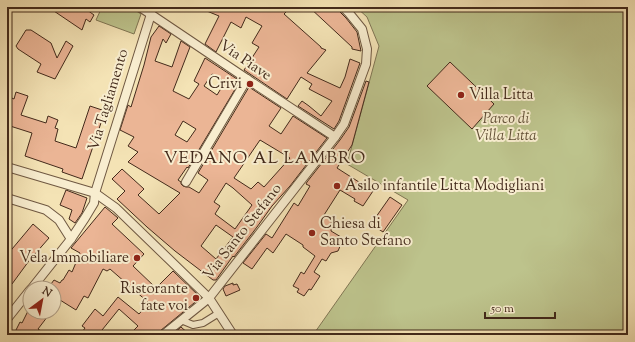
<svg xmlns="http://www.w3.org/2000/svg" width="635" height="342" viewBox="0 0 635 342" font-family="'Sorts Mill Goudy',serif">
<style>
.green{fill:#bdc38c;stroke:#807654}
.building{fill:#ebb595;stroke:#432a1b;fill-rule:evenodd}
.lines{fill:none;stroke-linecap:round;stroke-linejoin:round}
.pedestrian-casing{stroke:#6f5842;stroke-width:8}
.minor-casing{stroke:#6f5842;stroke-width:10}
.pedestrian{stroke:#f8edcf;stroke-width:6}
.minor{stroke:#f8edcf;stroke-width:8}
.poi-dot{fill:#8f2418;stroke:#f8edcf;stroke-width:1.5}
.labels{text-anchor:middle;dominant-baseline:central;stroke-width:4;stroke-linejoin:round;paint-order:stroke}
.street-label{font-size:15px;fill:#432a1b;stroke:#f8edcf}
.poi-label{font-size:15px;fill:#432a1b;stroke:#f8edcf;text-anchor:end}
.park-label{font-size:15px;font-style:italic;fill:#625037;stroke:#f8edcf}
.quarter-label{font-size:17px;letter-spacing:1px;fill:#432a1b;stroke:#f8edcf}
</style>
<rect width="100%" height="100%" fill="#f4e3b5"/>
<filter id="stains"><feTurbulence type="fractalNoise" baseFrequency=".005" numOctaves="4"/><feColorMatrix values="0 0 0 0 .2 0 0 0 0 .09 0 0 0 0 .02 0 0 0 .5 -.17"/></filter>
<radialGradient id="worn" r=".72"><stop offset=".6" stop-color="#630" stop-opacity="0"/><stop offset="1" stop-color="#630" stop-opacity=".3"/></radialGradient>
<!-- green -->
<g class="green">
<polygon points="102,7 130,7 141,14 134,34 96,20"/>
<polygon points="356,7 628,7 628,335 313,335 408,200 347,164 379,46 367,17"/>
</g>
<!-- building -->
<g class="building">
<polygon points="48,7 66,7 72,11 74,7 83,7 94,15 90,22 86,19 82,30"/>
<polygon points="197,7 291,7 284,14 321,47 321,48 326,50 307,73 340,88 345,77 350,59 360,63 339,121 334,129 298,106 302,101 309,106 321,116 332,101 309,89 312,84 301,77 287,99 244,70 259,47 252,43 262,26 246,17 241,28 231,22 216,52 205,44 219,16"/>
<polygon points="309,7 335,7 346,18 357,32 361,51 352,49 352,47"/>
<path d="M159,26l12,8 -5,9 -3,-4 -8,22 17,6 9,-26 9,6 -17,44 16,8 10,-15 -5,-3 11,-23 35,23 -52,87 -1,-1 -9,13 3,2v2l2,2 3,1h3l10,6 9,-13 -10,-7 51,-86 32,21 -12,18 12,8 12,-18 34,22 -37,48 -18,20 -15,21 -23,30 -1,-1 -17,24h-3l-38,-29 -28,-24 -30,-28 8,-8 -13,-12 10,-10 22,20 -6,6 21,19 21,-21 -52,-31 10,-10 -10,-6 6,-9 -14,-7 8,-25 3,2 13,-42 7,-28zM212,74l13,8 -8,13 -13,-9zM183,121l13,8 -9,13 -12,-7zM260,140l30,18 -26,29 -6,-5 -7,7 -17,-11zM226,183l7,5 19,17 -17,24 -20,-15 5,-8 -6,-4zM216,225l17,12 -17,22 -15,-13z"/>
<polygon points="26,30 31,30 51,43 57,58 66,41 73,46 55,79 37,72 41,64 18,49 16,46"/>
<polygon points="450,62 494,104 472,129 427,86"/>
<polygon points="366,81 369,82 352,145 337,168 373,191 363,206 354,201 355,199 340,190 324,215 330,220 332,224 331,231 341,237 339,240 341,244 338,251 331,253 326,261 322,259 314,272 320,276 311,290 309,289 304,296 297,292 299,289 293,286 301,272 304,274 315,256 303,247 303,245 286,234 273,253 267,248 252,269 243,263 266,234 272,238 294,203 298,206 310,186 306,184 307,182 340,140 349,127"/>
<polygon points="16,92 28,96 21,115 46,123 48,116 58,120 55,128 58,129 55,141 76,148 90,106 105,111 82,179 62,172 63,169 25,156 32,133 7,125 7,96 14,99"/>
<polygon points="66,190 87,198 82,213 75,223 69,219 72,210 60,205"/>
<polygon points="390,197 402,205 383,232 371,224"/>
<polygon points="105,207 118,218 112,224 144,254 133,266 156,288 173,271 200,297 194,303 160,331 157,335 129,335 138,326 119,309 98,335 80,335 85,328 82,326 95,309 103,316 118,297 139,314 149,303 110,269 107,271 103,269 88,298 84,296 76,310 60,300 54,308 54,288 48,288 54,280 60,283 62,280 63,280 69,270 72,272 80,253 71,248"/>
<polygon points="33,224 49,238 35,254 34,254 12,284 7,280 7,255"/>
<polygon points="233,283 233,285 237,284 240,290 226,296 223,289 225,286"/>
<polygon points="30,307 30,313 31,312 51,312 38,329 47,335 24,335 16,330 20,322 22,323"/>
<polygon points="181,327 190,335 172,335"/>
</g>
<g class="lines">
<defs>
<polyline id="pedestrian" points="181,320 193,325 203,323 219,313"/>
<g id="minor">
<polyline points="140,7 247,79 335,137"/>
<polyline points="7,167 95,193 116,208 209,298 233,335"/>
<polyline points="186,182 247,79"/>
<polyline points="7,198 46,210 59,220 71,239"/>
<polyline points="32,288 71,239 85,218 94,203 95,193 151,14"/>
<polyline points="7,319 30,290"/>
<polyline points="163,335 209,298 335,137 344,124 366,64 367,49 362,29 349,13 343,7"/>
</g>
</defs>
<!-- pedestrian casing -->
<use href="#pedestrian" class="pedestrian-casing"/>
<!-- minor casing -->
<use href="#minor" class="minor-casing"/>
<!-- pedestrian -->
<use href="#pedestrian" class="pedestrian"/>
<!-- minor -->
<use href="#minor" class="minor"/>
</g>
<!-- markers -->
<g class="poi-dot">
<circle cx="250" cy="84" r="4"/>
<circle cx="461" cy="95" r="4"/>
<circle cx="337" cy="186" r="4"/>
<circle cx="312" cy="233" r="4"/>
<circle cx="137" cy="258" r="4"/>
<circle cx="196" cy="298" r="4"/>
</g>
<g class="labels">
<!-- street labels -->
<g class="street-label">
<text transform="translate(245 61) rotate(34)">Via Piave</text>
<text transform="translate(109 100) rotate(-73)">Via Tagliamento</text>
<text transform="translate(243 232) rotate(-52)">Via Santo Stefano</text>
</g>
<!-- poi labels -->
<g class="poi-label">
<text x="242" y="84">Crivi</text>
<text x="469" y="95" text-anchor="start">Villa Litta</text>
<text x="345" y="186" text-anchor="start">Asilo infantile Litta Modigliani</text>
<text x="320" y="224" text-anchor="start">Chiesa di<tspan x="320" dy="17">Santo Stefano</tspan></text>
<text x="129" y="258">Vela Immobiliare</text>
<text x="188" y="289">Ristorante<tspan x="188" dy="17">fate voi</tspan></text>
</g>
<!-- park labels -->
<g class="park-label">
<text x="506" y="119">Parco di<tspan x="506" dy="17">Villa Litta</tspan></text>
</g>
<!-- quarter labels -->
<g class="quarter-label">
<text x="265" y="159">VEDANO AL LAMBRO</text>
</g>
</g>
<!-- margin -->
<rect width="635" height="342" fill="none" stroke="#f4e3b5" stroke-width="24"/>
<rect x="8" y="8" width="619" height="326" fill="none" stroke="#432a1b" stroke-width="2"/>
<rect x="12" y="12" width="611" height="318" fill="none" stroke="#432a1b"/>
<!-- north arrow -->
<g transform="translate(42 300) rotate(32)"><circle r="19" fill="#f8edcf" stroke="#b09f87"/>
<path d="M0-3L7 15L0 10L-7 15Z" fill="#8f2418"/>
<text y="-6" font-size="11" font-weight="bold" text-anchor="middle" fill="#432a1b">N</text>
</g>
<!-- scale -->
<path d="M485 312v6h70v-6" fill="none" stroke="#432a1b" stroke-width="2"/>
<text x="491" y="312" font-size="12" fill="#432a1b" stroke="#f8edcf" stroke-width="3" paint-order="stroke">50 m</text>
<rect width="100%" height="100%" filter="url(#stains)"/>
<rect width="100%" height="100%" fill="url(#worn)"/>
</svg>
